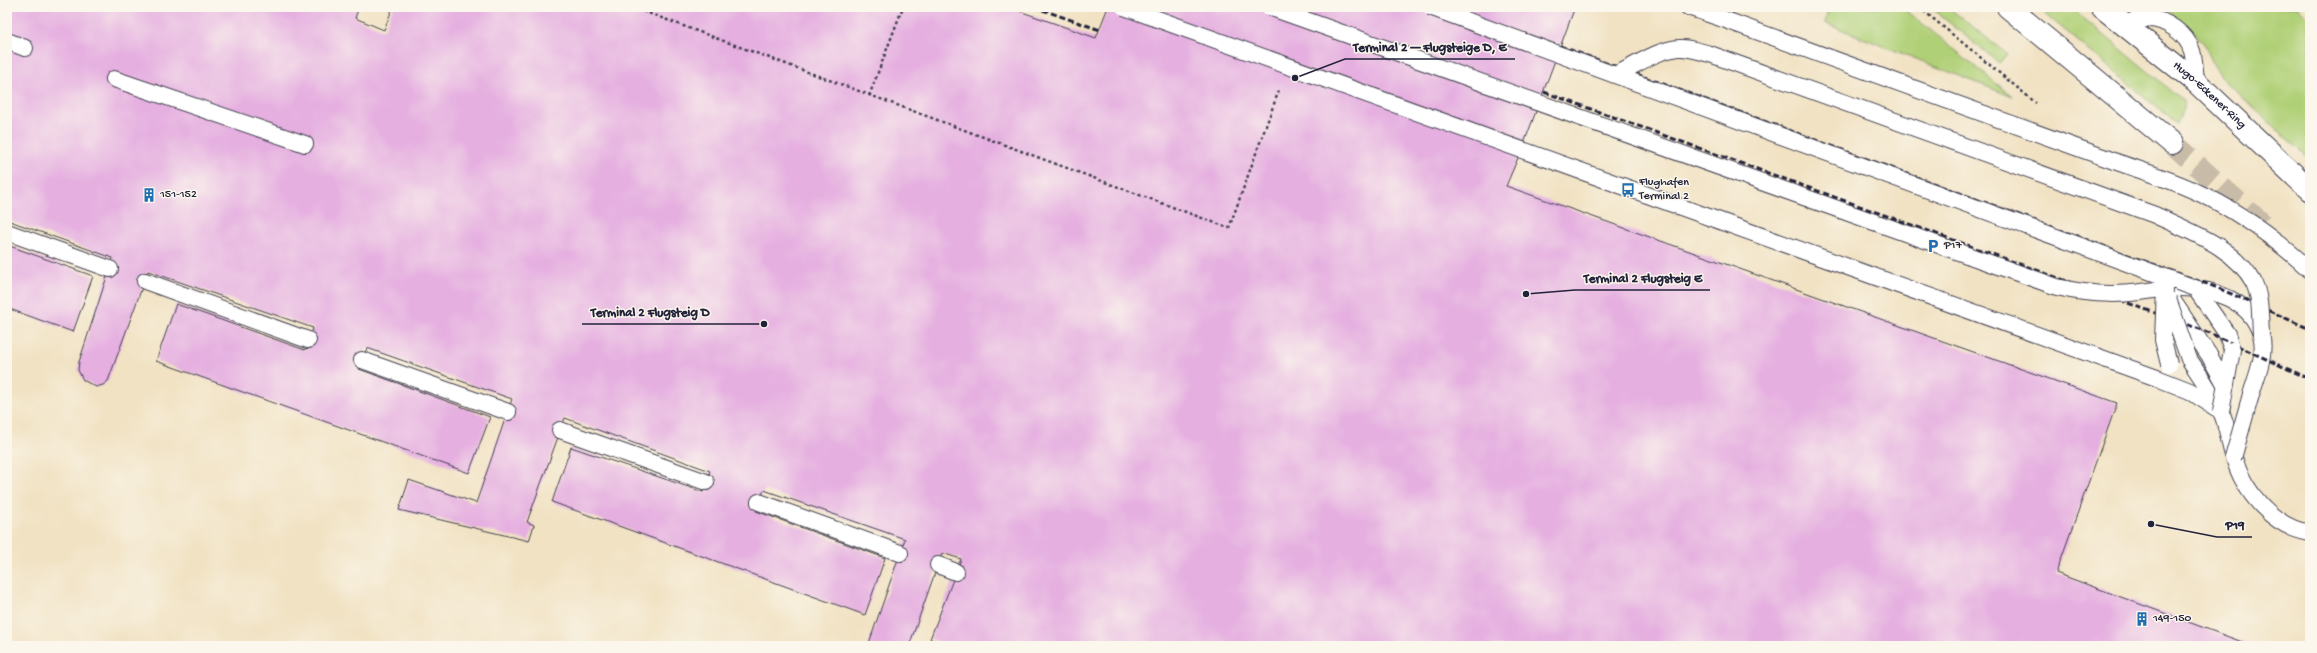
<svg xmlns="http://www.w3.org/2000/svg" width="2317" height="653" viewBox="0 0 2317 653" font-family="'Gochi Hand',sans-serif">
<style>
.green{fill:#b0d077;stroke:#697959}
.building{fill:#e5afe0}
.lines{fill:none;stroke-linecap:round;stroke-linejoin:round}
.tertiary-tunnel{stroke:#c8bca8;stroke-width:22;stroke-dasharray:22 11;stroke-linecap:butt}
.service-casing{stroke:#413f4f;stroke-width:18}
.tertiary-casing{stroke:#413f4f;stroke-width:24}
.path{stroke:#413f4f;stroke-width:2.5;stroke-dasharray:3 3;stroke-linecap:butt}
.service{stroke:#fff;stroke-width:16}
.tertiary{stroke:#fff;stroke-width:22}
.rail{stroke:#22223b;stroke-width:3;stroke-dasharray:6 3;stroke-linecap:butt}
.service-bridge-casing{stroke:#413f4f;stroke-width:18;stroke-linecap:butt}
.service-bridge{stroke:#fff;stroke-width:16}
.labels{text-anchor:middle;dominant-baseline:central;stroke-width:3;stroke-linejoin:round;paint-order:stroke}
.street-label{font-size:12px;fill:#22223b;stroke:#fbf7ec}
.poi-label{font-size:12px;fill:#22223b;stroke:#fbf7ec;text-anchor:start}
.leader{fill:none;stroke:#22223b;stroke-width:1.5}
.callout-dot{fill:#22223b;stroke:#fbf7ec;stroke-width:1.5}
.callout-label{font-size:13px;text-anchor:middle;font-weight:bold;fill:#22223b;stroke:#fbf7ec;stroke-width:3;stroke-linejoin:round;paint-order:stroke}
</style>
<rect width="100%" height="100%" fill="#fbf7ec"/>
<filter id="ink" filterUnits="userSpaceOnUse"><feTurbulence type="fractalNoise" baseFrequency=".025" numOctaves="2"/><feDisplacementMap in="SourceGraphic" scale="8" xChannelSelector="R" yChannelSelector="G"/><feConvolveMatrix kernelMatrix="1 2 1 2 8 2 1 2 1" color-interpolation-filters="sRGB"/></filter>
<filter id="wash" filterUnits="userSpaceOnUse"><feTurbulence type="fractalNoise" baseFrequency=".012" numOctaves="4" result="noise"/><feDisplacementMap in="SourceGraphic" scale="16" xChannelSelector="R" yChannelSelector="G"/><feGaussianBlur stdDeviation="0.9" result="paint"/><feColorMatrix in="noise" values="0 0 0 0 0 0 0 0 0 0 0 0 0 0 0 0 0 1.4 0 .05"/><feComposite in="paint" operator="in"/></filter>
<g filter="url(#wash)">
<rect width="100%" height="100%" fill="#f1e2c3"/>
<!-- green -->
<g class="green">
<polygon points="1828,7 1902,7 2013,97 1825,23"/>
<polygon points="1930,7 1948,7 2007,54 1999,63"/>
<polygon points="2037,7 2070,7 2185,102 2177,124"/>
<polygon points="2163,7 2298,7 2310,19 2310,160 2219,76 2204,44 2192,30"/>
</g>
<g id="blocks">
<!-- building -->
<g class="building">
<polygon points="7,7 359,7 355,18 384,30 393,7 1008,7 1096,38 1108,7 1575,7 1523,146 1506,186 2117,403 2056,573 2253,646 949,646 930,639 961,559 942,553 909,646 868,646 905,539 764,490 756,511 885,558 865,615 552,502 571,447 703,492 710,471 565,418 527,522 534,525 529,541 399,510 409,480 476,503 512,399 367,348 359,369 490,417 469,473 156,361 176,304 305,350 313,328 148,271 108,381 103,385 96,387 83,380 78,370 79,362 113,258 7,220"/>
<polygon points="7,245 93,276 73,332 7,308"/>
</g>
</g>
</g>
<g filter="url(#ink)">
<use href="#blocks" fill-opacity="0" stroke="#413f4f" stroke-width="1"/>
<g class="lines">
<!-- tertiary-tunnel -->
<polyline class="tertiary-tunnel" points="2172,143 2269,230"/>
<defs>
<g id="service">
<polyline points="1688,7 1723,19 1726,7"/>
<path d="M2122,23c8,-1 17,-4 25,-4 18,-1 40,15 45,32 3,10 3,21 4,31"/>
<polyline points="7,41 25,48"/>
<polyline points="114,79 305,144"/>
<path d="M2114,161c28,10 56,18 83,31 42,19 79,47 113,78"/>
<polyline points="7,232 110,269"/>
<polyline points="145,281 308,340"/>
<path d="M2181,288c31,0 70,12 80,47 6,19 -6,45 -11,63"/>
<polyline points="2195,288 2227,334 2232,350"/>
<polyline points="2169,295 2209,355"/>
<path d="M2189,359c11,17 25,36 33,55 6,14 7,30 12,44 10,34 39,69 76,75"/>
<polyline points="362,360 508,412"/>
<polyline points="2157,378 2190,391 2216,408"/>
<polyline points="560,430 706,482"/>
<polyline points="759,502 900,553"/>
<polyline points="938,565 956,572"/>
</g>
<g id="tertiary">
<polyline points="2008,7 2172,143"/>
<path id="s1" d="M2102,7l94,75 114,108"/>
</g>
</defs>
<!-- service casing -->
<use href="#service" class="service-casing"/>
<!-- tertiary casing -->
<use href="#tertiary" class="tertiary-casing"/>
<!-- path -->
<g class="path">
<polyline points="632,7 1229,228 1279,90"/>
<polyline points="1919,7 2036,103"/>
<polyline points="869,96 903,7"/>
</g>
<!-- service -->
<use href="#service" class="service"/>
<!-- tertiary -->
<use href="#tertiary" class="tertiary"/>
<!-- rail -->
<g class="rail">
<polyline points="1034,7 1100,30"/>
<polyline points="1560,46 2218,288 2310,329"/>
<polyline points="1544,92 2205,331 2310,379"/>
</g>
<defs>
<g id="service-bridge">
<polyline points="1124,7 2157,378"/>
<path d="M1269,7l788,280c37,9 70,9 108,1"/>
<polyline points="1430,7 2195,288"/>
<polyline points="1723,19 2114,161"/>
<path d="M1617,74c20,-9 39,-24 62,-26 10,-1 22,4 31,6l445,161c36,17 80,32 99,68 7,15 6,36 7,52"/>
<polyline points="2165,288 2163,340 2169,364"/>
<polyline points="2168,299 2189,359"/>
<polyline points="2209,355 2226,386"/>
<polyline points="2221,412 2232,350"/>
<polyline points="2233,458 2250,398"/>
</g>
</defs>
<!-- service-bridge casing -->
<use href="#service-bridge" class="service-bridge-casing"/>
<!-- service-bridge -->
<use href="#service-bridge" class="service-bridge"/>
</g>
</g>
<!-- icons -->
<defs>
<symbol id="bus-bare" viewBox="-9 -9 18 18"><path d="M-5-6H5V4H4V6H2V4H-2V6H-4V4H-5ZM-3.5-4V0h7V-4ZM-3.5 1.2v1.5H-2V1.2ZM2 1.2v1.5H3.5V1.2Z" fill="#1f6fb2" stroke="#fbf7ec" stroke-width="2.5" paint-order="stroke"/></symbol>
<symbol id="building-bare" viewBox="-9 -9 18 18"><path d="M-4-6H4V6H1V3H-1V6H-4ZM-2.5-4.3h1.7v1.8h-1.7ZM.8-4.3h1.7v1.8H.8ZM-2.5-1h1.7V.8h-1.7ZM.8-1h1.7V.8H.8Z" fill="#1f6fb2" stroke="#fbf7ec" stroke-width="2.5" paint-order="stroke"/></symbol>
<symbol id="parking-bare" viewBox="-9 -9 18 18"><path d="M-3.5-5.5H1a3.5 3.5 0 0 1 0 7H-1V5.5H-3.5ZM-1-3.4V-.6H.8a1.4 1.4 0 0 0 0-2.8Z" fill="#1f6fb2" stroke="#fbf7ec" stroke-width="2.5" paint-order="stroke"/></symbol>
</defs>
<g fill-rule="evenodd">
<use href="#bus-bare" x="1618" y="180" width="20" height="20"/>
<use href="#building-bare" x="139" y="185" width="20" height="20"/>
<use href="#parking-bare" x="1923" y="236" width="20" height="20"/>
<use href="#building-bare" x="2132" y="609" width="20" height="20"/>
</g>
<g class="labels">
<!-- street labels -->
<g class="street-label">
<text stroke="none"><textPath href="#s1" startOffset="139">Hugo-Eckener-Ring</textPath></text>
</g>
<!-- poi labels -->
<g class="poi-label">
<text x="1639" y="183">Flughafen<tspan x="1639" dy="14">Terminal 2</tspan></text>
<text x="160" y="195">151-152</text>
<text x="1944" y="246">P17</text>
<text x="2153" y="619">149-150</text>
</g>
</g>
<!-- callouts -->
<path class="leader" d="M1295 78L1345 59H1515M1526 294L1575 290H1710M764 324L717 324H582M2151 524L2217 537H2252"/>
<g class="callout-dot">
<circle cx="1295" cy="78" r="4"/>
<circle cx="1526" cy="294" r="4"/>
<circle cx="764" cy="324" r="4"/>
<circle cx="2151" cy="524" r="4"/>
</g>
<g class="callout-label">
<text x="1430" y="51">Terminal 2 — Flugsteige D, E</text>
<text x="1643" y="282">Terminal 2 Flugsteig E</text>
<text x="650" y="316">Terminal 2 Flugsteig D</text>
<text x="2235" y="529">P19</text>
</g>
<!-- margin -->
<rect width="2317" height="653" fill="none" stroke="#fbf7ec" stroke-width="24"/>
</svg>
